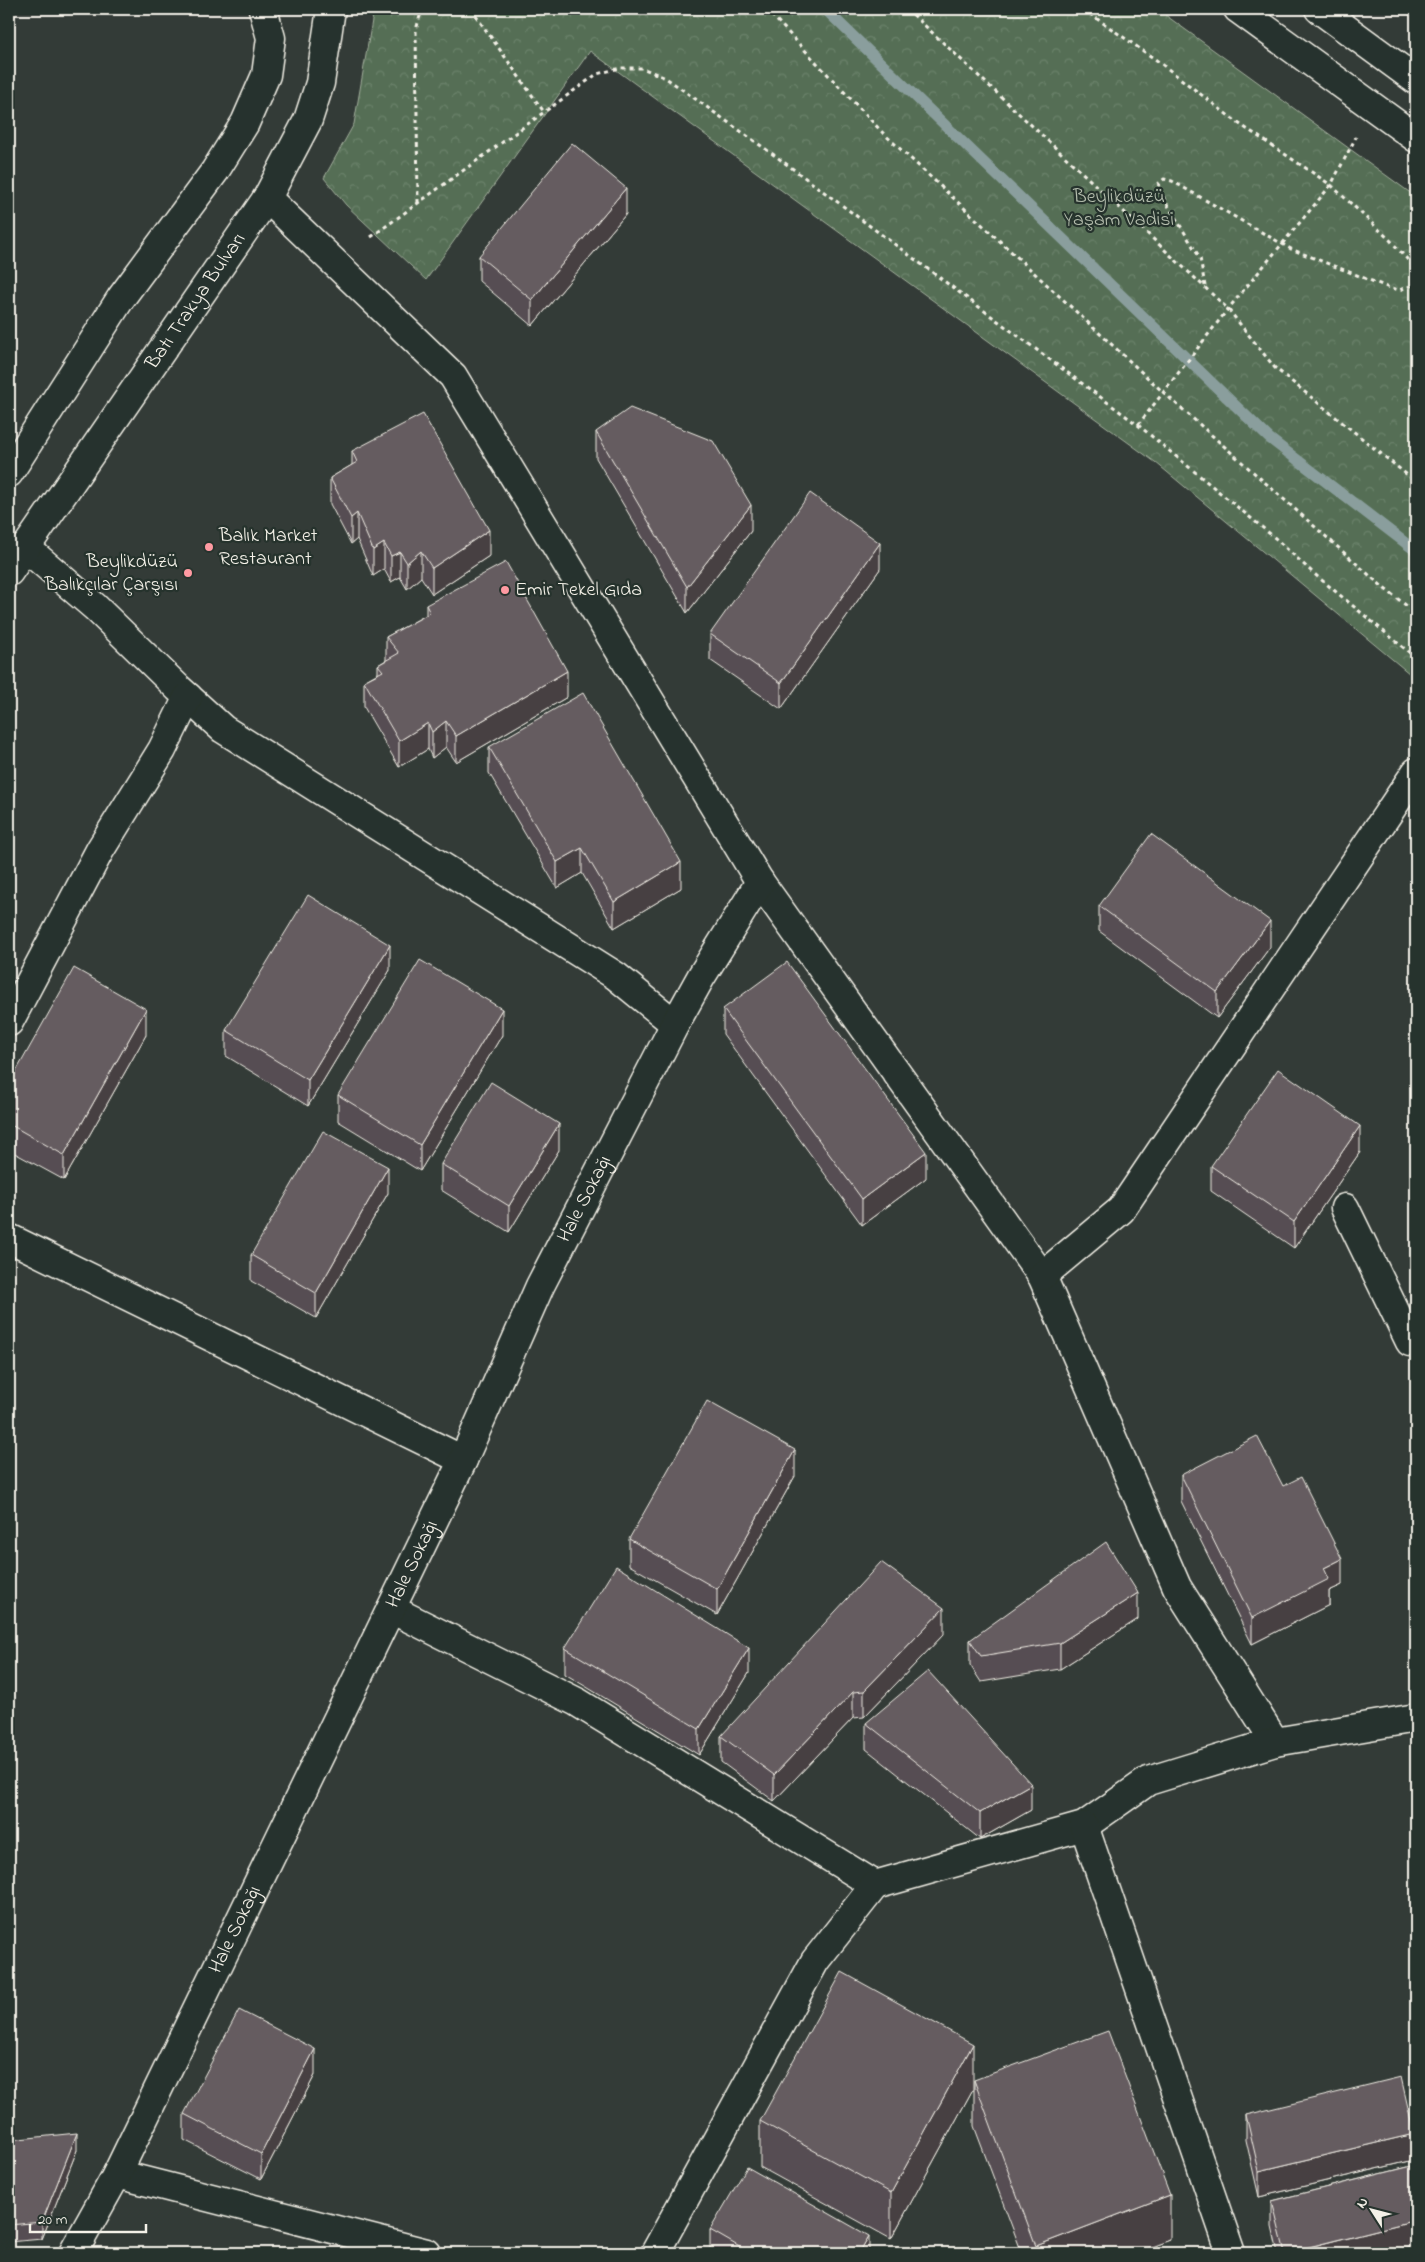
<svg xmlns="http://www.w3.org/2000/svg" width="1425" height="2262" viewBox="0 0 1425 2262" font-family="'Indie Flower',sans-serif">
<style>
.park{fill:url(#park-crowns);stroke:#a4b09e}
.lines{fill:none;stroke-linecap:round;stroke-linejoin:round}
.stream{stroke:#8a9e9d;stroke-width:11}
.minor-casing{stroke:#f4f1e8;stroke-width:31}
.major-casing{stroke:#f4f1e8;stroke-width:31}
.path{stroke:#f4f1e8;stroke-width:3;stroke-dasharray:4 4;stroke-linecap:butt}
.minor{stroke:#26332d;stroke-width:28}
.major{stroke:#26332d;stroke-width:28}
.wall{fill:#574e53;stroke:#f4f1e8}
.shaded-wall{fill:#474043;stroke:#f4f1e8}
.building{fill:#655b60;stroke:#f4f1e8}
.poi-dot{fill:#ff9aa2;stroke:#26332d;stroke-width:2}
.labels{text-anchor:middle;dominant-baseline:central;stroke-width:4.5;stroke-linejoin:round;paint-order:stroke}
.park-label{font-size:20px;fill:#b4bdad;stroke:#26332d}
.street-label{font-size:20px;fill:#f4f1e8;stroke:#26332d}
.poi-label{font-size:20px;fill:#f4f1e8;stroke:#26332d;text-anchor:start}
</style>
<defs>
<pattern id="park-crowns" width="20" height="18" patternUnits="userSpaceOnUse" patternTransform="scale(1.25)"><rect width="20" height="18" fill="#546e54"/><path d="M2 6a3 3 0 1 1 6 0M12 15a3 3 0 1 1 6 0" fill="none" stroke="#6d836d"/></pattern>
</defs>
<rect width="100%" height="100%" fill="#333b37"/>
<filter id="ink" filterUnits="userSpaceOnUse"><feTurbulence type="fractalNoise" baseFrequency=".02" numOctaves="2"/><feDisplacementMap in="SourceGraphic" scale="10" xChannelSelector="R" yChannelSelector="G"/><feConvolveMatrix kernelMatrix="1 2 1 2 8 2 1 2 1" color-interpolation-filters="sRGB"/></filter>
<g filter="url(#ink)">
<!-- park -->
<polygon class="park" points="374,9 1157,9 1416,197 1416,679 1155,462 590,51 426,280 346,205 324,178 354,124"/>
<g class="lines">
<!-- stream -->
<polyline class="stream" points="825,9 1269,438 1416,551"/>
<defs>
<g id="minor">
<polyline points="267,198 453,376 760,882 1042,1276 1177,1587 1275,1742"/>
<polyline points="25,547 95,607 178,688 223,729 616,976 675,1024"/>
<polyline points="9,1022 100,850 162,750 188,697"/>
<polyline points="1345,1208 1410,1342 1416,1341"/>
<polyline points="9,1238 463,1460"/>
<polyline points="1042,1276 1121,1210 1416,772"/>
<polyline points="391,1609 577,1702 875,1885 1084,1826 1148,1781 1275,1742 1416,1718"/>
<polyline points="1084,1826 1231,2253"/>
<polyline points="117,2174 427,2253"/>
<path id="s1" d="M73,2253l44,-79 346,-714 77,-174 135,-262 26,-47 59,-95"/>
<polyline points="655,2253 815,1961 875,1885"/>
</g>
<g id="major">
<polyline points="1238,9 1416,138"/>
<polyline points="1319,9 1416,80"/>
<polyline points="9,473 121,298 215,171 245,123 266,75 271,38 263,9"/>
<path id="s2" d="M9,572l258,-374 41,-78 12,-37 11,-74"/>
</g>
</defs>
<!-- minor casing -->
<use href="#minor" class="minor-casing"/>
<!-- major casing -->
<use href="#major" class="major-casing"/>
<!-- path -->
<g class="path">
<polyline points="471,9 544,112"/>
<polyline points="766,9 883,133 1163,392 1385,589 1416,613"/>
<polyline points="907,9 1228,309 1275,368 1416,482"/>
<polyline points="1083,9 1159,62 1238,123 1331,185 1390,240 1416,269"/>
<polyline points="418,203 416,30 422,9"/>
<polyline points="371,237 597,74 620,68 642,68 666,78 781,160 1138,425 1275,538 1312,572 1416,658"/>
<polyline points="1205,286 1200,258 1158,189 1159,183 1164,179 1172,181 1291,249 1387,287 1399,290 1416,284"/>
<polyline points="1138,425 1228,309 1331,185 1356,137"/>
</g>
<!-- minor -->
<use href="#minor" class="minor"/>
<!-- major -->
<use href="#major" class="major"/>
</g>
<!-- wall -->
<g class="wall">
<polygon points="626,214 532,326 479,281 479,256"/>
<polygon points="596,432 751,531 687,613 596,458"/>
<polygon points="352,451 489,556 432,594 421,577 407,589 400,577 391,582 384,569 373,576 357,539 351,544 330,504 330,478 352,465"/>
<polygon points="880,569 781,709 710,660 710,634"/>
<polygon points="426,605 567,697 456,762 446,747 432,758 428,749 399,767 364,707 364,681 378,673 378,665 386,660 386,637 426,615"/>
<polygon points="489,747 681,888 614,928 582,873 557,888 489,773"/>
<polygon points="1099,906 1270,947 1217,1018 1099,931"/>
<polygon points="390,970 308,1106 226,1056 226,1030"/>
<polygon points="723,1009 926,1178 862,1225 723,1034"/>
<polygon points="146,1035 64,1180 9,1150 9,1084"/>
<polygon points="502,1035 420,1171 338,1121 338,1095"/>
<polygon points="559,1150 509,1232 441,1190 441,1164"/>
<polygon points="1360,1152 1294,1248 1211,1191 1211,1166"/>
<polygon points="388,1193 316,1318 251,1281 251,1255"/>
<polygon points="1181,1475 1283,1486 1342,1585 1329,1591 1329,1605 1252,1644 1181,1501"/>
<polygon points="795,1476 717,1615 629,1565 629,1539"/>
<polygon points="1138,1619 1060,1669 981,1682 970,1665 970,1640"/>
<polygon points="944,1634 864,1717 853,1718 774,1801 721,1762 721,1736"/>
<polygon points="565,1648 749,1673 699,1755 565,1674"/>
<polygon points="866,1723 1031,1810 980,1839 866,1749"/>
<polygon points="315,2075 261,2179 184,2140 184,2114"/>
<polygon points="974,2080 1170,2240 1135,2253 1022,2253 974,2126"/>
<polygon points="973,2089 891,2239 760,2167 760,2121"/>
<polygon points="1246,2115 1414,2160 1259,2197 1246,2140"/>
<polygon points="9,2140 77,2150 42,2239 9,2242"/>
<polygon points="1416,2165 1416,2246 1388,2253 1278,2253 1272,2227 1272,2201"/>
<polygon points="710,2230 869,2253 710,2253"/>
</g>
<!-- shaded-wall -->
<g class="shaded-wall">
<polygon points="626,188 626,214 532,326 532,300"/>
<polygon points="751,505 751,531 687,613 687,587"/>
<polygon points="357,513 357,539 351,544 351,518"/>
<polygon points="489,530 489,556 432,594 432,568"/>
<polygon points="384,543 384,569 373,576 373,550"/>
<polygon points="880,543 880,569 781,709 781,683"/>
<polygon points="421,551 421,577 407,589 407,563"/>
<polygon points="400,552 400,577 391,582 391,556"/>
<polygon points="567,671 567,697 456,762 456,736"/>
<polygon points="446,721 446,747 432,758 432,732"/>
<polygon points="428,723 428,749 399,767 399,741"/>
<polygon points="582,848 582,873 557,888 557,862"/>
<polygon points="681,862 681,888 614,928 614,902"/>
<polygon points="1270,921 1270,947 1217,1018 1217,992"/>
<polygon points="390,945 390,970 308,1106 308,1080"/>
<polygon points="146,1009 146,1035 64,1180 64,1155"/>
<polygon points="502,1009 502,1035 420,1171 420,1145"/>
<polygon points="559,1124 559,1150 509,1232 509,1206"/>
<polygon points="1360,1126 1360,1152 1294,1248 1294,1222"/>
<polygon points="926,1152 926,1178 862,1225 862,1199"/>
<polygon points="388,1167 388,1193 316,1318 316,1293"/>
<polygon points="795,1450 795,1476 717,1615 717,1589"/>
<polygon points="1342,1559 1342,1585 1329,1591 1329,1605 1252,1644 1252,1618 1324,1568"/>
<polygon points="1138,1593 1138,1619 1060,1669 1060,1643"/>
<polygon points="944,1608 944,1634 864,1717 864,1691"/>
<polygon points="749,1648 749,1673 699,1755 699,1729"/>
<polygon points="853,1692 853,1718 774,1801 774,1775"/>
<polygon points="1031,1784 1031,1810 980,1839 980,1813"/>
<polygon points="973,2044 973,2089 891,2239 891,2193"/>
<polygon points="315,2049 315,2075 261,2179 261,2154"/>
<polygon points="77,2133 77,2150 42,2239 42,2222"/>
<polygon points="1414,2134 1414,2160 1259,2197 1259,2171"/>
<polygon points="1170,2195 1170,2240 1135,2253 1036,2253 1036,2246"/>
<polygon points="1416,2220 1416,2246 1388,2253 1286,2253"/>
<polygon points="869,2236 869,2253 859,2253"/>
</g>
<!-- building -->
<g class="building">
<polygon points="572,143 626,188 532,300 479,256"/>
<polygon points="630,408 713,441 751,505 687,587 596,432"/>
<polygon points="423,414 489,530 432,568 421,551 407,563 400,552 391,556 384,543 373,550 357,513 351,518 330,478 357,462 352,451"/>
<polygon points="810,493 880,543 781,683 710,634"/>
<polygon points="506,562 567,671 456,736 446,721 432,732 428,723 399,741 364,681 383,671 378,665 399,653 386,637 430,613 426,605"/>
<polygon points="583,693 681,862 614,902 582,848 557,862 489,747"/>
<polygon points="1151,834 1270,921 1217,992 1099,906"/>
<polygon points="308,895 390,945 308,1080 226,1030"/>
<polygon points="420,960 502,1009 420,1145 338,1095"/>
<polygon points="787,962 926,1152 862,1199 723,1009"/>
<polygon points="74,968 146,1009 64,1155 9,1124 9,1084"/>
<polygon points="1278,1069 1360,1126 1294,1222 1211,1166"/>
<polygon points="491,1082 559,1124 509,1206 441,1164"/>
<polygon points="323,1131 388,1167 316,1293 251,1255"/>
<polygon points="707,1401 795,1450 717,1589 629,1539"/>
<polygon points="1257,1436 1283,1486 1301,1477 1342,1559 1324,1568 1329,1579 1252,1618 1181,1475"/>
<polygon points="1106,1542 1138,1593 1060,1643 981,1656 970,1640"/>
<polygon points="881,1562 944,1608 864,1691 853,1692 774,1775 721,1736"/>
<polygon points="616,1566 749,1648 699,1729 565,1648"/>
<polygon points="928,1671 1031,1784 980,1813 866,1723"/>
<polygon points="842,1972 973,2044 891,2193 760,2121"/>
<polygon points="239,2010 315,2049 261,2154 184,2114"/>
<polygon points="1108,2031 1170,2195 1036,2246 974,2080"/>
<polygon points="1401,2077 1414,2134 1259,2171 1246,2115"/>
<polygon points="77,2133 42,2222 9,2225 9,2140"/>
<polygon points="1416,2165 1416,2220 1285,2253 1272,2201"/>
<polygon points="747,2167 869,2236 859,2253 750,2253 710,2230"/>
</g>
</g>
<!-- markers -->
<g class="poi-dot">
<circle cx="209" cy="547" r="5"/>
<circle cx="188" cy="573" r="5"/>
<circle cx="505" cy="590" r="5"/>
</g>
<g class="labels">
<!-- park labels -->
<g class="park-label">
<text x="1119" y="197">Beylikdüzü<tspan x="1119" dy="23">Yaşam Vadisi</tspan></text>
</g>
<!-- street labels -->
<g class="street-label">
<text stroke="none"><textPath href="#s2" startOffset="329">Batı Trakya Bulvarı</textPath></text>
<text stroke="none"><textPath href="#s1" startOffset="1172">Hale Sokağı</textPath></text>
<text stroke="none"><textPath href="#s1" startOffset="768">Hale Sokağı</textPath></text>
<text stroke="none"><textPath href="#s1" startOffset="362">Hale Sokağı</textPath></text>
</g>
<!-- poi labels -->
<g class="poi-label">
<text x="219" y="536">Balık Market<tspan x="219" dy="23">Restaurant</tspan></text>
<text x="178" y="562" text-anchor="end">Beylikdüzü<tspan x="178" dy="23">Balıkçılar Çarşısı</tspan></text>
<text x="515" y="590">Emir Tekel Gıda</text>
</g>
</g>
<!-- margin -->
<rect width="1425" height="2262" fill="none" stroke="#26332d" stroke-width="30"/>
<rect x="15" y="15" width="1395" height="2232" fill="none" stroke="#f4f1e8" stroke-width="2" filter="url(#ink)"/>
<!-- north arrow -->
<g transform="translate(1372 2210) rotate(306)" stroke="#26332d" stroke-width="4" paint-order="stroke">
<path d="M0-4L9 19L0 12L-9 19Z" fill="#f4f1e8"/>
<text y="-8" font-size="14" font-weight="bold" text-anchor="middle" fill="#f4f1e8">N</text>
</g>
<!-- scale -->
<path d="M30 2224v8h116v-8" fill="none" stroke="#f4f1e8" stroke-width="2.5"/>
<text x="38" y="2224" font-size="15" fill="#f4f1e8" stroke="#26332d" stroke-width="4" paint-order="stroke">20 m</text>
</svg>
